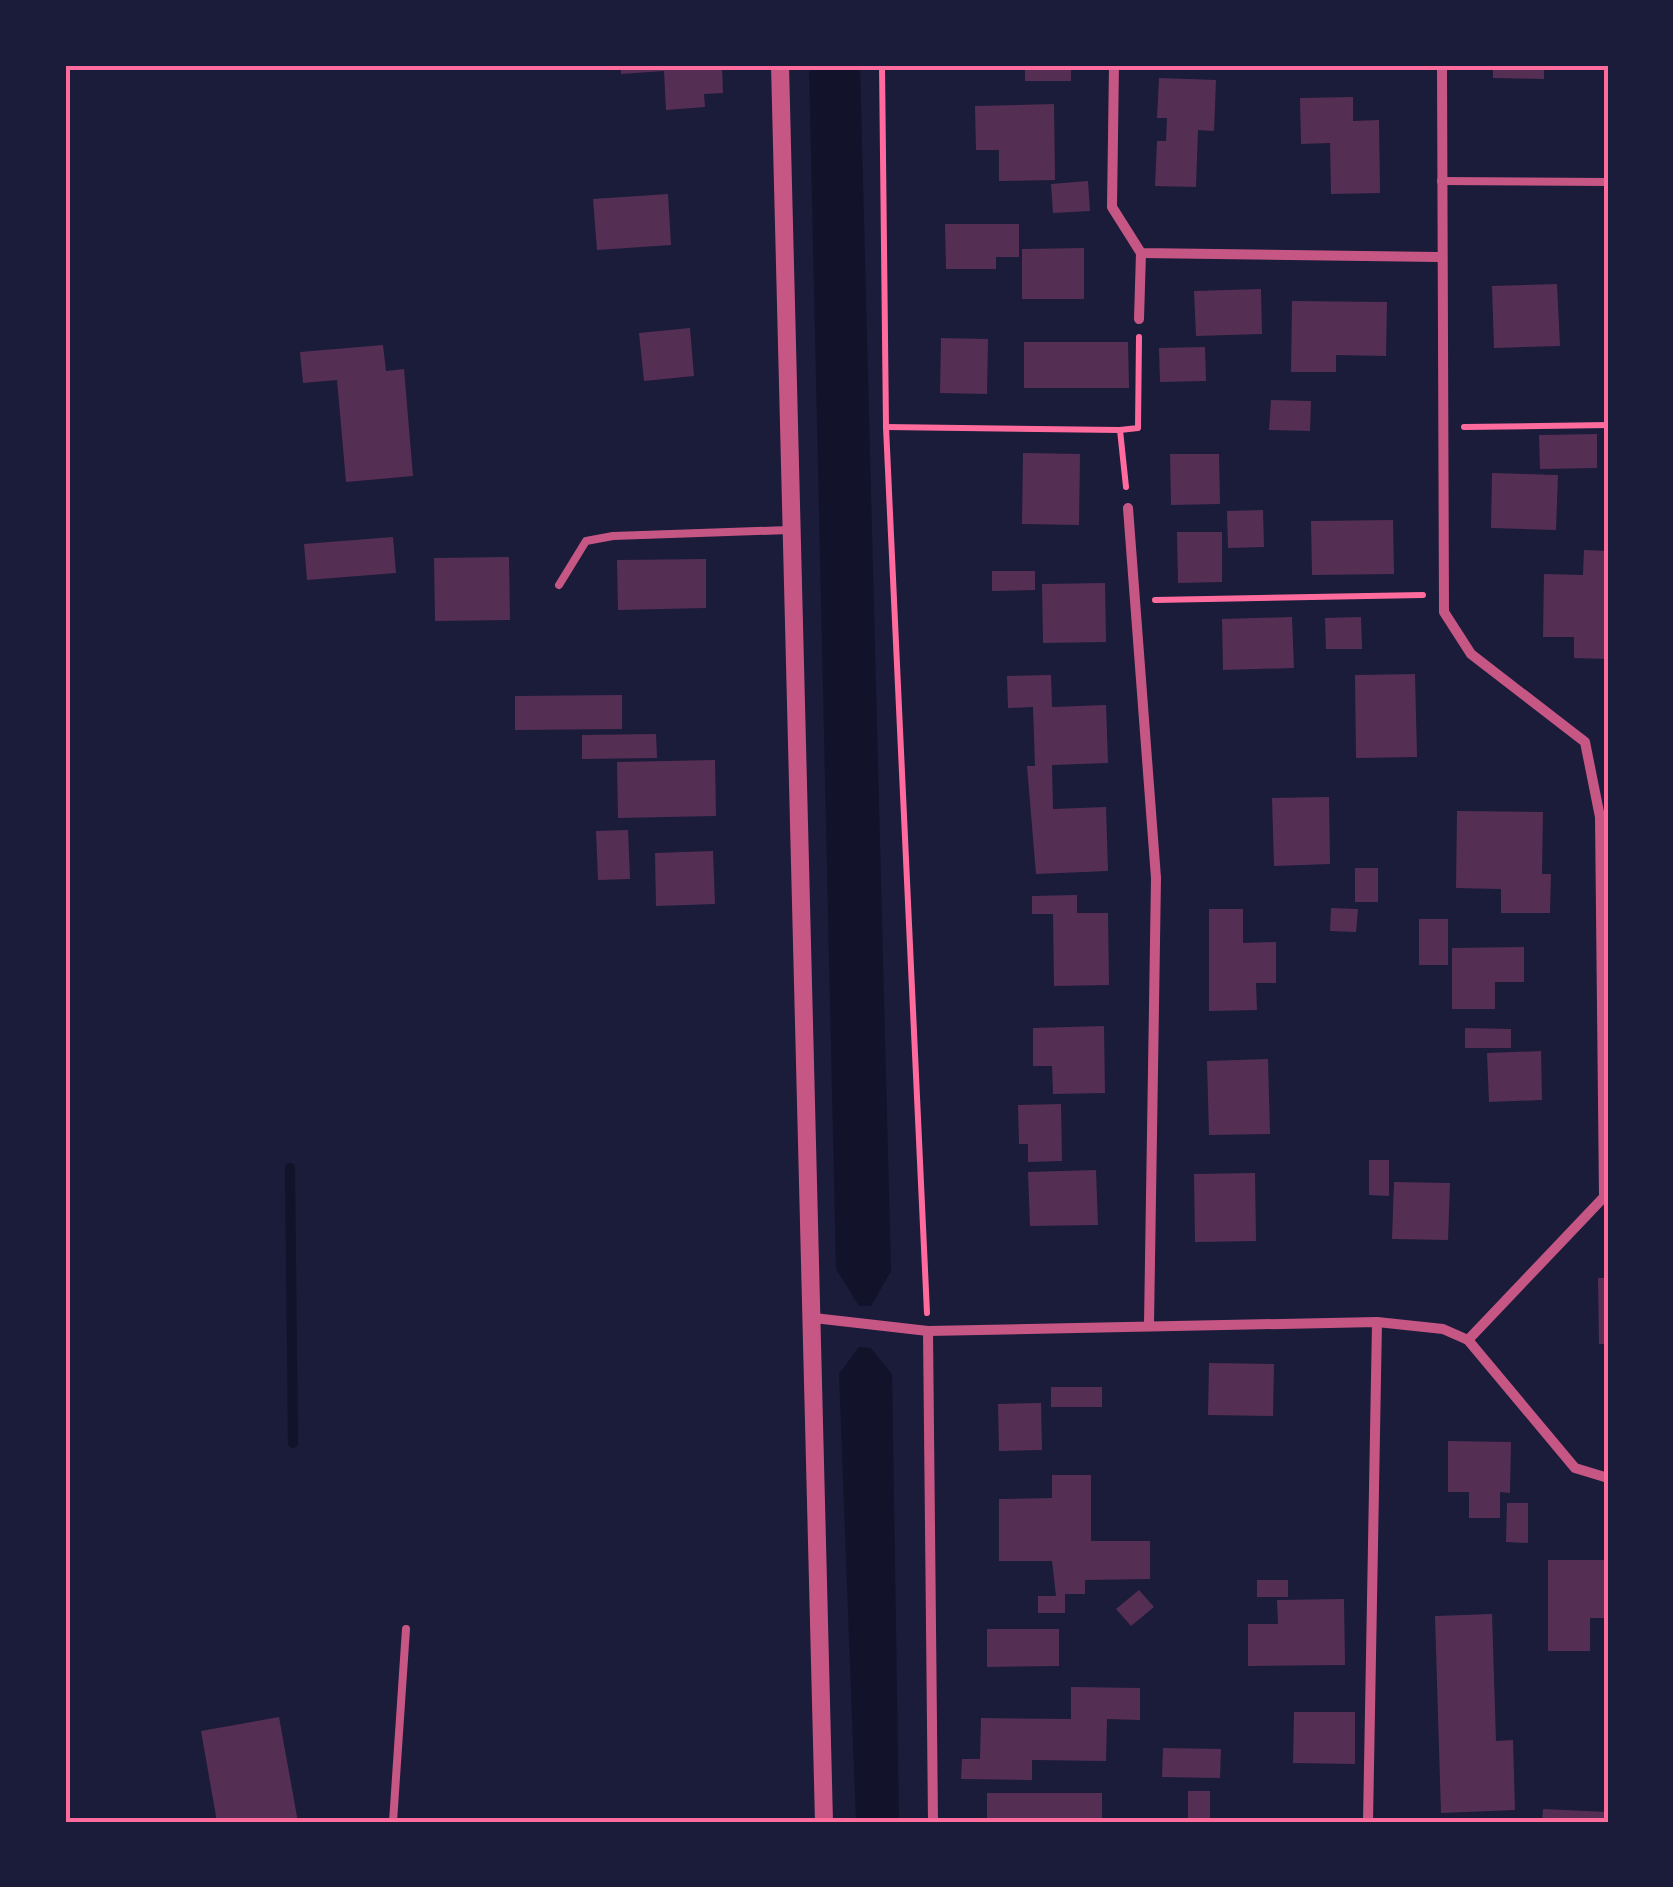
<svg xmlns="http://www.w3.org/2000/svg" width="1673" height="1887" viewBox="0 0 1673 1887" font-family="'Open Sans',sans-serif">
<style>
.water{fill:#12122b}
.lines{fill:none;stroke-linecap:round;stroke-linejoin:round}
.stream{stroke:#12122b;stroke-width:10}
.building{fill:#542f53}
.path{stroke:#ff6b9d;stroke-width:6}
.service{stroke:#c65784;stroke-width:8}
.minor{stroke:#c65784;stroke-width:10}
.tertiary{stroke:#c65784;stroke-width:18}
.neatline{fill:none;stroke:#ff6b9d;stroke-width:4}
</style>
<rect width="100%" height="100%" fill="#1b1b3a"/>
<!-- water -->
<g class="water">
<polygon points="809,65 860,65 891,1271 871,1306 859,1306 836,1269"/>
<polygon points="859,1347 871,1348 892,1374 899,1822 856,1822 839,1374"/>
</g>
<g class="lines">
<!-- stream -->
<polyline class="stream" points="290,1168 293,1443"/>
</g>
<!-- building -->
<g class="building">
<polygon points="621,65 722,65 723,93 704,94 705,107 666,110 664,71 621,74"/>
<rect x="1025" y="65" width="46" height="16"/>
<polygon points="1493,65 1544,65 1544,79 1493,78"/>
<polygon points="1159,78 1216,80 1214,131 1198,130 1196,187 1155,186 1157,141 1166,141 1167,118 1157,118"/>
<polygon points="1353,97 1353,121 1379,120 1380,193 1331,194 1330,143 1301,144 1300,98"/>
<polygon points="1054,104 1055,180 999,181 999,150 976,150 975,106"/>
<polygon points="1088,181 1090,211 1053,213 1051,184"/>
<polygon points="668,194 671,245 597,250 593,199"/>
<polygon points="945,224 1019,224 1019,257 996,257 996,269 946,269"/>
<polygon points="1084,248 1084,299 1022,299 1022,249"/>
<polygon points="1557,284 1560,346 1494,348 1492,286"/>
<polygon points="1261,289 1262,334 1196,336 1194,291"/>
<polygon points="1292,301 1387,302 1386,356 1336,355 1336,372 1291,372"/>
<polygon points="690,328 694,376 644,381 639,333"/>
<polygon points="941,338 988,339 987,394 940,393"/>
<polygon points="1024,342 1128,342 1129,388 1024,388"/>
<polygon points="383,345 386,371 404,369 413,476 346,482 337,380 303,383 300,352"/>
<polygon points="1205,347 1206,381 1160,382 1159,348"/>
<polygon points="1271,400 1311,401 1310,431 1269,430"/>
<polygon points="1597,434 1597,468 1540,469 1539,435"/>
<polygon points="1023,453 1080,454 1079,525 1022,524"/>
<polygon points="1170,454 1219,454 1220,504 1171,505"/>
<polygon points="1492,473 1558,475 1556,530 1491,528"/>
<polygon points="1263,510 1264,547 1228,548 1227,511"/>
<polygon points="1393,520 1394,574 1312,575 1311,521"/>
<polygon points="1177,532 1222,532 1222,582 1178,583"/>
<polygon points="393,537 396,573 307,580 304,544"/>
<polygon points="1584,550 1608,551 1608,659 1574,658 1574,637 1543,637 1544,574 1583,575"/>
<polygon points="509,557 510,620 435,621 434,558"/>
<polygon points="706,559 706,608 618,610 617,560"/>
<polygon points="992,571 1035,571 1035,590 992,591"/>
<polygon points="1105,583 1106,642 1043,643 1042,584"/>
<polygon points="1292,617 1294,668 1223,670 1222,619"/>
<polygon points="1361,617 1362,649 1326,649 1325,618"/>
<polygon points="1415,674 1417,757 1356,758 1355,675"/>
<polygon points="1051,675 1052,707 1106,705 1108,763 1052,765 1053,809 1106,807 1108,871 1036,874 1027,766 1035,766 1033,707 1008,708 1007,676"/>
<polygon points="622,695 622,729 515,730 515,696"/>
<polygon points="656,734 657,758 582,759 582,735"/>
<polygon points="715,760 716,816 618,818 617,762"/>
<polygon points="1329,797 1330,864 1274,866 1272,798"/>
<polygon points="1457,811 1543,812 1542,874 1551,874 1550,913 1501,913 1501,889 1456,888"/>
<polygon points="628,830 630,879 598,880 596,831"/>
<polygon points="713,851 715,904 656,906 655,853"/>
<rect x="1355" y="868" width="23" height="34"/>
<polygon points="1077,895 1077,913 1108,913 1109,985 1054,986 1053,914 1032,914 1032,896"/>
<polygon points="1331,908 1358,909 1356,932 1330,931"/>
<polygon points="1209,909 1243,909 1243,943 1276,942 1276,983 1256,983 1257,1010 1209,1011"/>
<rect x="1419" y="919" width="29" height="46"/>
<polygon points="1524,947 1524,982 1495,982 1495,1009 1452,1009 1452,948"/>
<polygon points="1104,1026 1105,1093 1053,1094 1052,1066 1033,1066 1033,1028"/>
<polygon points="1465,1028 1511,1029 1511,1048 1465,1048"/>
<polygon points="1541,1051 1542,1100 1489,1102 1487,1053"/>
<polygon points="1268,1059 1270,1134 1209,1135 1207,1061"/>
<polygon points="1061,1104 1062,1161 1028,1162 1028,1144 1019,1144 1018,1105"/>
<polygon points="1369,1160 1389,1160 1389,1196 1369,1195"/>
<polygon points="1096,1170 1098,1225 1030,1226 1028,1172"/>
<polygon points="1255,1173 1256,1241 1195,1242 1194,1174"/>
<polygon points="1394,1182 1450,1183 1448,1240 1392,1239"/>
<polygon points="1598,1278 1608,1278 1608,1344 1599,1344"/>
<polygon points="1209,1363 1274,1364 1273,1416 1208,1415"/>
<rect x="1051" y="1387" width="51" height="20"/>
<polygon points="1041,1403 1042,1450 999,1451 998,1404"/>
<polygon points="1448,1441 1511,1442 1510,1493 1500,1492 1500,1518 1469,1518 1469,1492 1448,1492"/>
<polygon points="1052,1475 1091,1475 1091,1541 1150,1541 1150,1579 1085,1580 1085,1594 1065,1594 1065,1613 1038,1613 1038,1596 1056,1596 1052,1561 999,1561 999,1499 1052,1498"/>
<polygon points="1507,1503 1528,1503 1528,1543 1506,1542"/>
<polygon points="1548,1560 1608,1560 1608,1618 1590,1618 1590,1651 1548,1651"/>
<rect x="1257" y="1580" width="31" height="17"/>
<polygon points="1139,1590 1154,1607 1131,1626 1116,1609"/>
<polygon points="1344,1599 1345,1665 1248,1666 1248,1624 1278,1624 1277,1600"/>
<polygon points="1492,1614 1496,1741 1513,1740 1515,1810 1441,1813 1435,1616"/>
<polygon points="987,1629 1059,1629 1059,1666 987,1667"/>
<polygon points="1071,1687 1140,1688 1140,1720 1107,1719 1106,1761 1032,1760 1032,1780 961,1779 962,1759 980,1759 981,1718 1071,1719"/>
<polygon points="1294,1712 1355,1712 1355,1764 1293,1763"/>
<polygon points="279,1717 298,1822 217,1822 201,1731"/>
<polygon points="1163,1748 1221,1749 1220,1778 1162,1777"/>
<rect x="1188" y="1791" width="22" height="31"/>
<rect x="987" y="1793" width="115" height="29"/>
<polygon points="1543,1809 1608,1812 1608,1822 1542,1822"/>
</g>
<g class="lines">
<!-- path -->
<g class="path">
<polyline points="882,65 886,427 927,1313"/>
<polyline points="886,427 1120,430"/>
<polyline points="1464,427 1608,425"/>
<polyline points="1126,487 1120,430 1138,428 1139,337"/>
<polyline points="1155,600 1423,595"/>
</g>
<!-- service -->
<g class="service">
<polyline points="1441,181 1608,182"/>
<polyline points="559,585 586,541 613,536 789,530"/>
<polyline points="393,1822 406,1629"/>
</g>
<!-- minor -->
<g class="minor">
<polyline points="1114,65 1112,207 1141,253 1439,257"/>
<polyline points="1442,65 1444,612 1471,654 1585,742 1600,817 1604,1197 1468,1340"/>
<polyline points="1139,319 1141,253"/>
<polyline points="1128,508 1156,878 1149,1324"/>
<polyline points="814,1318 928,1331 1377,1322 1443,1329 1468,1340 1575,1468 1608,1478"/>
<polyline points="928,1331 933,1822"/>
<polyline points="1368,1822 1377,1322"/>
</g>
<!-- tertiary -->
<polyline class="tertiary" points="780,65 824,1822"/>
</g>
<!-- border -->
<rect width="1673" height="1887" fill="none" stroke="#1b1b3a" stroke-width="135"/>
<rect x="68" y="68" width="1538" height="1752" class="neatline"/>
</svg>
